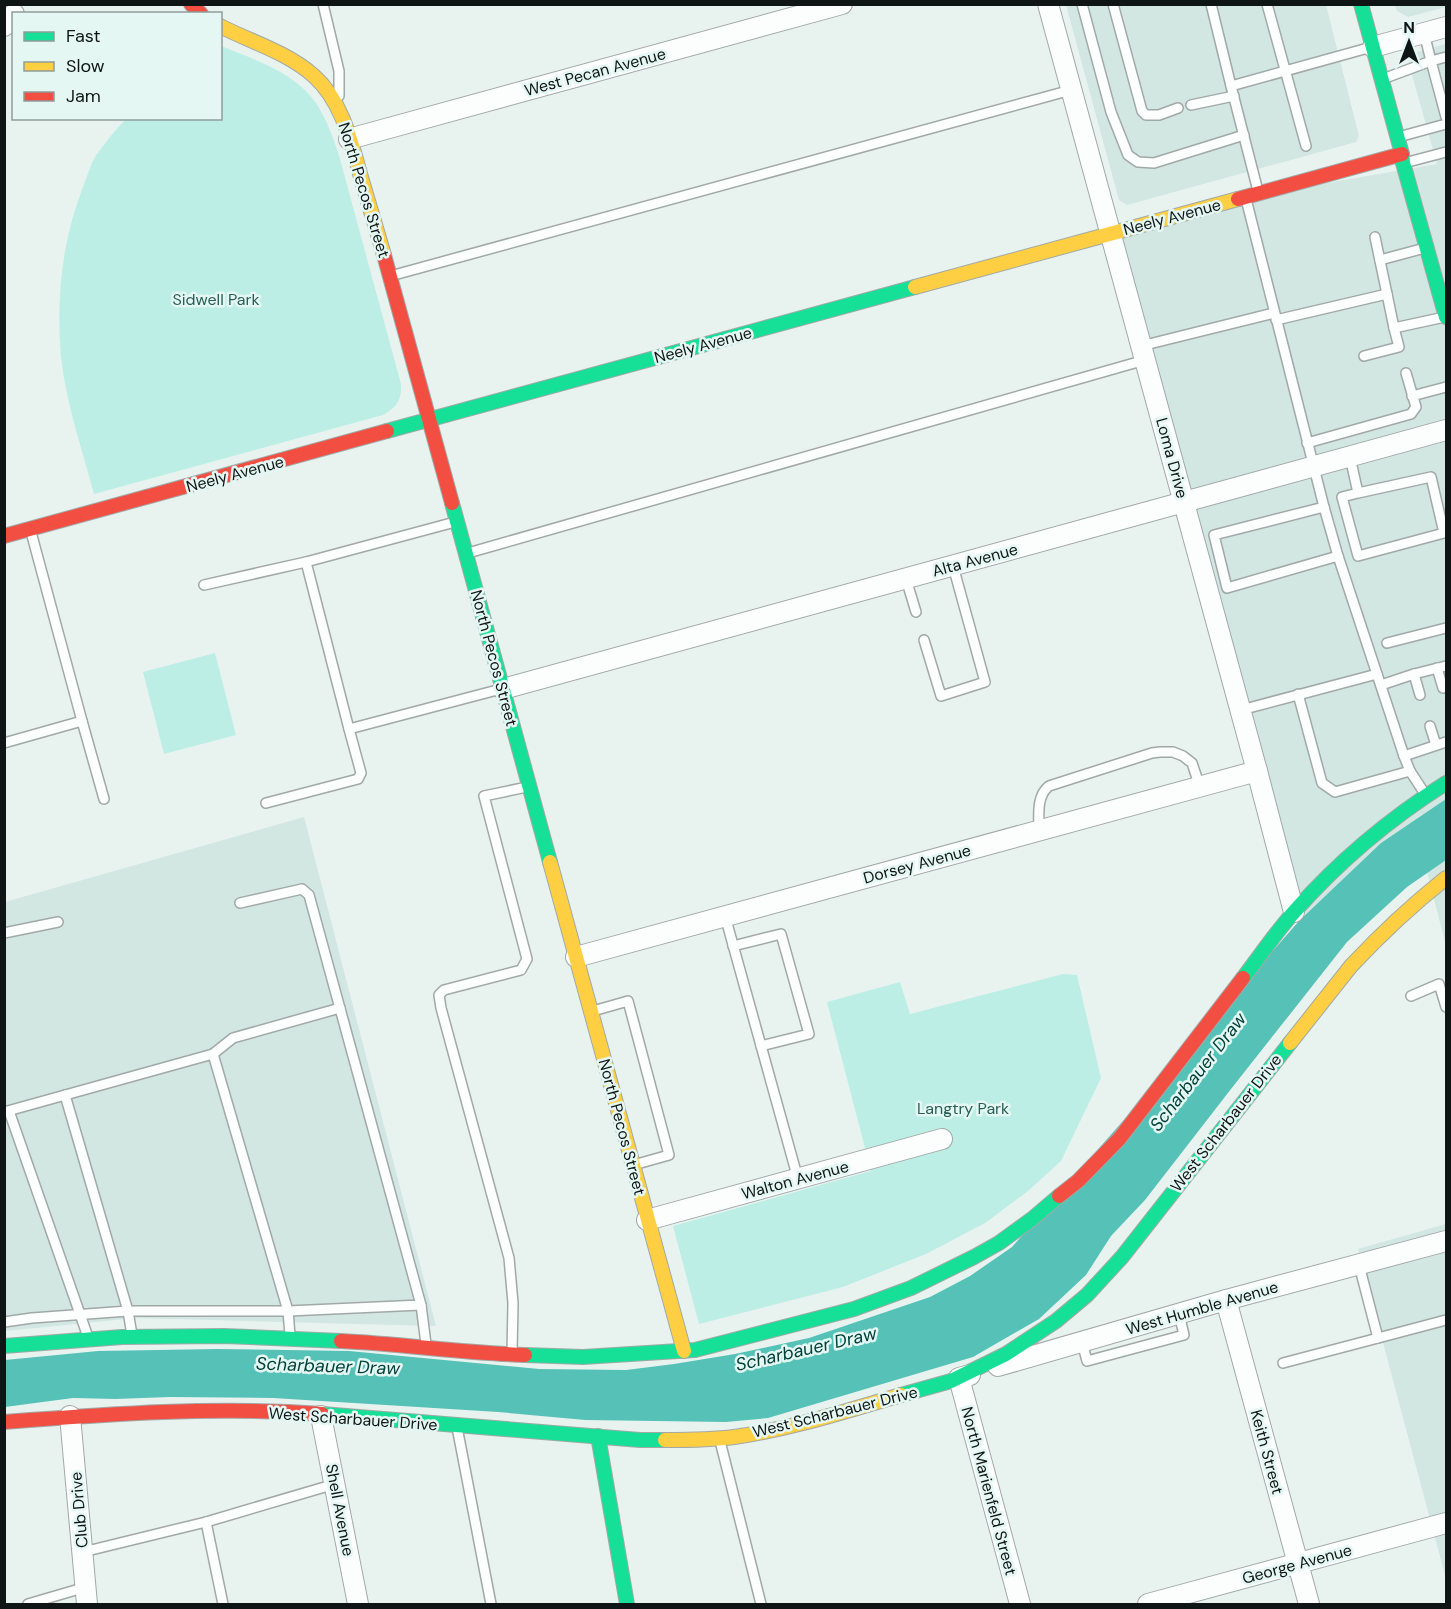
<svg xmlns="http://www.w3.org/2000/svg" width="1451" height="1609" viewBox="0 0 1451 1609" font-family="'DM Sans',sans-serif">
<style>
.built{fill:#d2e6e2}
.green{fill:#bceee6}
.water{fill:#56c2b7}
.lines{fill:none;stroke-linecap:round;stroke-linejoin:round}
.lane-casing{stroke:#a1a9a7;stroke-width:12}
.street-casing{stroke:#a1a9a7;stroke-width:22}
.fast-casing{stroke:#a1a9a7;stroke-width:16}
.slow-casing{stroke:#a1a9a7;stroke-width:16}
.jam-casing{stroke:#a1a9a7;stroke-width:16}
.lane{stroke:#fcfdfd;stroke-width:9}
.street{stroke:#fcfdfd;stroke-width:20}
.fast{stroke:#16e098;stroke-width:14}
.slow{stroke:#ffcf43;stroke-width:14}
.jam{stroke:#f24e42;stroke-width:14}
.labels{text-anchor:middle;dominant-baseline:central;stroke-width:5;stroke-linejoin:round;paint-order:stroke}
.street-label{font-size:16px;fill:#0f1514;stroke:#e4f7f3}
.park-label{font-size:16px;fill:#285e57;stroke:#e4f7f3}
.water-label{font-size:18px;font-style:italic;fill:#02403a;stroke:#e4f7f3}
</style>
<rect width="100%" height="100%" fill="#e8f3f0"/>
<!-- built -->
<g class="built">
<polygon points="1446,4 1446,7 1408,17 1397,11 1395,5"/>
<polygon points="1066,5 1326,5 1359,136 1356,142 1127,205 1119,200"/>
<polygon points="1446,44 1446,946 1422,852 1308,953 1111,234 1245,197 1437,164 1409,64 1413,53"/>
<polygon points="304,817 436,1326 136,1318 5,1331 5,902"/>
<polygon points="1446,1224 1446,1579 1358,1249"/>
</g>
<!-- green -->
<g class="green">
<path d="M221,46c32,13 74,26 95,57 11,17 18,36 24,56l61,225c1,16 -4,23 -18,31l-289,79c-12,-45 -28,-91 -33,-137 -5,-59 1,-116 22,-170 4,-10 7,-21 12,-30 9,-13 20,-27 31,-38l94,-1z"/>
<polygon points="215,653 236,735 164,754 143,672"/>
<polygon points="1063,974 1077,975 1101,1078 1061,1161 1028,1191 985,1223 926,1254 843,1287 699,1324 673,1226 871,1171 827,1002 900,982 910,1014"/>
</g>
<!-- water -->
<polygon class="water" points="1446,799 1446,860 1407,887 1347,942 1231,1089 1145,1200 1111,1236 1086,1275 1039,1319 973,1357 768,1418 726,1422 585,1420 498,1412 273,1398 170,1397 115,1399 73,1398 5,1407 5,1360 98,1351 217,1349 349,1351 539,1369 626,1370 674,1364 735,1354 809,1338 930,1297 970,1276 1012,1247 1299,921 1381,843"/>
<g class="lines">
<defs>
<g id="lane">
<polyline points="323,4 339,71 339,96"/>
<polyline points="1082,4 1111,112 1128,155 1138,162 1154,163 1244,135"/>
<polyline points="1113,4 1142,111 1146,115 1159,115 1178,108"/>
<polyline points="1211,4 1231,86 1368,48"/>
<polyline points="1267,4 1306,146"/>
<polyline points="1446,57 1431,61 1446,117"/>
<polyline points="1388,77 1431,61 1424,33"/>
<polyline points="1231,86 1258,191"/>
<polyline points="1191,105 1234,96"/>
<polyline points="1402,136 1446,124"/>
<polyline points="1408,162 1446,152"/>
<polyline points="1246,199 1324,507 1338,556 1404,756 1410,771"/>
<polyline points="1375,237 1387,294"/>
<polyline points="1380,260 1421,249"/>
<polyline points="394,275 1071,90"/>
<polyline points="1276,320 1387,294 1394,328 1440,318"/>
<polyline points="1141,346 1274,313"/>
<polyline points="1364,356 1399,347 1394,328"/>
<polyline points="1412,396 1446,387"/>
<polyline points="1307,443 1411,414 1416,407 1406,373"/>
<polyline points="1350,457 1358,493 1342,497 1358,556 1444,533 1431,477 1358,493"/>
<polyline points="1324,507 1214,535 1227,588 1338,556"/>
<polyline points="455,522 306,562 349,729 501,689"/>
<polyline points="468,553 1145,360"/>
<polyline points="906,579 916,612"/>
<polyline points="204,585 306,562"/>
<polyline points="924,640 941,696 985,682 953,566"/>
<polyline points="1387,643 1446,628"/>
<polyline points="1437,668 1443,688"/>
<polyline points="1414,674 1420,695"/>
<polyline points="1381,685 1414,674 1446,666"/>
<polyline points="1298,694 1322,783 1335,792 1410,771 1425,794"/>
<polyline points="1241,710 1377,674"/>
<polyline points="82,721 104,799"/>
<polyline points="1430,726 1436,745"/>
<polyline points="4,743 82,721 31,532"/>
<polyline points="1404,756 1446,742"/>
<polyline points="266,803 358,779 361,773 349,729"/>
<path d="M1039,831c0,-15 -3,-35 10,-45l103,-33 8,-1h13l10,4 9,7 8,24"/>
<polyline points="725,916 798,1179"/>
<polyline points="4,933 58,922"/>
<polyline points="733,946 781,934 809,1034 761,1046"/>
<polyline points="1411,996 1439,984 1446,1007"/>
<polyline points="593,1011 628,1001 669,1155 637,1164"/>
<polyline points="213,1054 233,1038 340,1008"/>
<polyline points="65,1095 128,1311 132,1335"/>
<polyline points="9,1111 88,1337"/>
<polyline points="4,1112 213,1054 288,1311 290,1335"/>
<polyline points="1359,1265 1378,1338 1446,1320"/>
<polyline points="421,1305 426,1344"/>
<polyline points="4,1322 32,1318 128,1311 288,1311 421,1305 309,895 302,889 240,903"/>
<polyline points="1082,1342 1087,1361 1184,1335 1179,1314"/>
<polyline points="512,1353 513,1303 509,1258 441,1008 439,995 444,990 521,970 527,959 484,796 527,787"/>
<polyline points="1283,1363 1378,1338"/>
<polyline points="457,1427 491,1604"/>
<polyline points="720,1441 761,1604"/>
<polyline points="206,1522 223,1604"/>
<polyline points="83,1552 206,1522 335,1484"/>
<polyline points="28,1604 86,1587"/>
</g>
<g id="street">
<polyline points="1048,4 1257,771 1294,912"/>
<polyline points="4,26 14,14"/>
<polyline points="1373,47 1446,27"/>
<polyline points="349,139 842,4"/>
<polyline points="503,689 1446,430"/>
<polyline points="576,957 1257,771"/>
<polyline points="647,1220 942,1139"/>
<polyline points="1226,1300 1309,1604"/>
<polyline points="998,1366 1226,1300 1446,1241"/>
<polyline points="970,1375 959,1378 1020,1604"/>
<polyline points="70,1416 87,1604"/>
<polyline points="321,1416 358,1604"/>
<polyline points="1148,1604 1446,1523"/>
</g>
<g id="fast">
<polyline points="1361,4 1402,154 1403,163 1446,317"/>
<polyline points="387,431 915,287"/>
<polyline points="452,503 550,862"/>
<path d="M1243,978c17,-22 33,-46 51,-66 45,-51 95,-93 152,-129"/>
<polyline points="4,1346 122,1337 224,1336 341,1341"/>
<polyline points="525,1355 583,1357 695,1350 854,1309 911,1288 974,1257 999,1243 1032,1219 1059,1196"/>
<polyline points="901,1395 951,1381 1006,1354 1056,1321 1087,1295 1122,1257 1290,1043"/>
<polyline points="322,1414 640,1440 665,1440"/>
<polyline points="598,1436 627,1604"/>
</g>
<g id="slow">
<path d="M220,26c31,16 67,26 94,50 30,27 38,71 49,108 7,23 14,47 21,71"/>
<polyline points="915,287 1238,199"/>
<polyline points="550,862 684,1351"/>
<path d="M1290,1043l61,-77c30,-32 61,-61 95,-88"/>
<path d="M665,1440c23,0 46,0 69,-3 57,-8 112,-26 167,-42"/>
</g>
<g id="jam">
<polyline points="191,4 201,14"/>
<polyline points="1238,199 1402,154"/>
<polyline points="384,255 452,503"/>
<polyline points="4,536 387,431"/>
<polyline points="1059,1196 1078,1181 1120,1138 1243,978"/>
<path d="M341,1341c62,3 122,12 184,14"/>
<path d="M4,1422c106,-8 212,-16 318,-8"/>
</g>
</defs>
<!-- lane casing -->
<use href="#lane" class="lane-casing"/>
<!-- street casing -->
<use href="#street" class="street-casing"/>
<!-- fast casing -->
<use href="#fast" class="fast-casing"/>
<!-- slow casing -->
<use href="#slow" class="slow-casing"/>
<!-- jam casing -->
<use href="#jam" class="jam-casing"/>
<!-- lane -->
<use href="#lane" class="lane"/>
<!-- street -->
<use href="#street" class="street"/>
<!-- fast -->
<use href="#fast" class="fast"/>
<!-- slow -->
<use href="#slow" class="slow"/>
<!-- jam -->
<use href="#jam" class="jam"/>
</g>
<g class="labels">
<!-- street labels -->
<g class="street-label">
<text transform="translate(595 72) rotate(-15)">West Pecan Avenue</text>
<text transform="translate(364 190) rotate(73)">North Pecos Street</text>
<text transform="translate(1172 217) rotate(-15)">Neely Avenue</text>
<text transform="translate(703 345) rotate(-15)">Neely Avenue</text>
<text transform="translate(1172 458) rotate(75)">Loma Drive</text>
<text transform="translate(235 474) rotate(-15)">Neely Avenue</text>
<text transform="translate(975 560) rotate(-15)">Alta Avenue</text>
<text transform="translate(494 658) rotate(75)">North Pecos Street</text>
<text transform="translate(917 864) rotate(-15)">Dorsey Avenue</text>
<text transform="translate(1226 1123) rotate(-52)">West Scharbauer Drive</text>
<text transform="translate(622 1127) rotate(75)">North Pecos Street</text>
<text transform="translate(795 1180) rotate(-15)">Walton Avenue</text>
<text transform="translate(1202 1308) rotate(-16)">West Humble Avenue</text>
<text transform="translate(835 1412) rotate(-14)">West Scharbauer Drive</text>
<text transform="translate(353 1419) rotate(4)">West Scharbauer Drive</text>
<text transform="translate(1267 1452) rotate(75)">Keith Street</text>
<text transform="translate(989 1491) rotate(75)">North Marienfeld Street</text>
<text transform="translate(79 1510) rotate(-95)">Club Drive</text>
<text transform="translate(340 1510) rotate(79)">Shell Avenue</text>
<text transform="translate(1297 1564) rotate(-15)">George Avenue</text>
</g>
<!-- park labels -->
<g class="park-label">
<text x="216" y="299">Sidwell Park</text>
<text x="963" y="1108">Langtry Park</text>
</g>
<!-- water labels -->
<g class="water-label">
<text transform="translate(1198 1072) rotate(-52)">Scharbauer Draw</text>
<text transform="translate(806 1349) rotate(-13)">Scharbauer Draw</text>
<text transform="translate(328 1366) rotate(2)">Scharbauer Draw</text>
</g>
</g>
<!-- border -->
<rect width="1451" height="1609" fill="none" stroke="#0f1514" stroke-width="12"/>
<!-- legend -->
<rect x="12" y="12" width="210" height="108" fill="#e4f7f3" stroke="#8f9d9a" stroke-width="1.5"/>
<rect x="24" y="32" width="30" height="9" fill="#16e098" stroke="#8f9d9a" stroke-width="1.5"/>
<text x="66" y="42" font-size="18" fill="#0f1514">Fast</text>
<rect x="24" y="62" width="30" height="9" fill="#ffcf43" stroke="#8f9d9a" stroke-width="1.5"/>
<text x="66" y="72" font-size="18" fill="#0f1514">Slow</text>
<rect x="24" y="92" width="30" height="9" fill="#f24e42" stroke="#8f9d9a" stroke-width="1.5"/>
<text x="66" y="102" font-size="18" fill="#0f1514">Jam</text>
<!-- north arrow -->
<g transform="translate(1409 42)" stroke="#e4f7f3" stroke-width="4.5" paint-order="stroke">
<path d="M0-4.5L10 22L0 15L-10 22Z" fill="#0f1514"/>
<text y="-9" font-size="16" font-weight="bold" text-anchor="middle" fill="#0f1514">N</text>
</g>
</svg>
